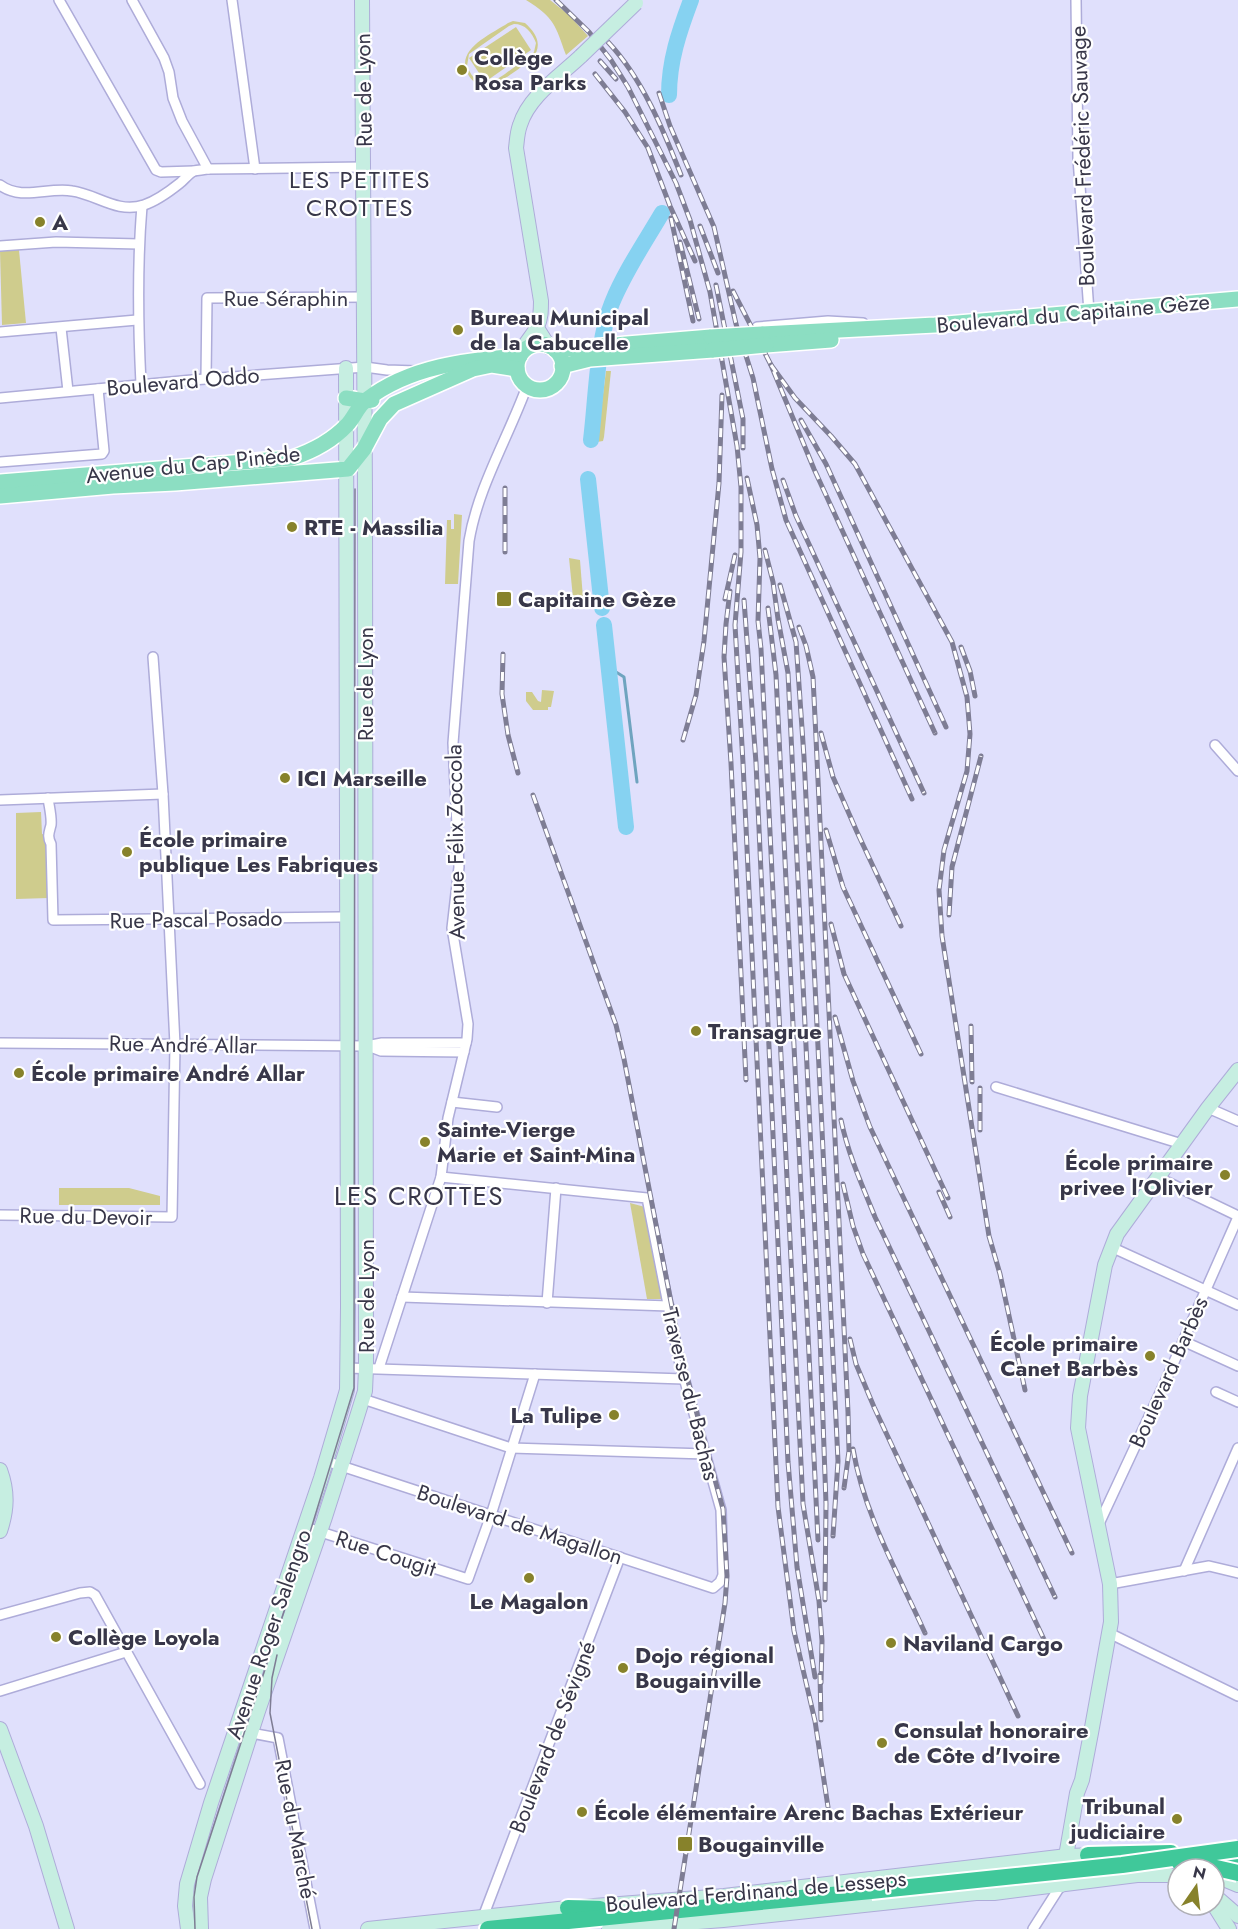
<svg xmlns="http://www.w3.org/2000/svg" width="1238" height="1929" viewBox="0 0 1238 1929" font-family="Jost,sans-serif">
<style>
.green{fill:#cfcc8d;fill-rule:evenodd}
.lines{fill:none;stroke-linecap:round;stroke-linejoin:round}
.stream{stroke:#6fa4bf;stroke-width:3}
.river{stroke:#86d2f1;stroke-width:16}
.street-casing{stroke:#aeacd9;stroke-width:12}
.secondary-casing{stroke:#aeacd9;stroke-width:16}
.primary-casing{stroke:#fff;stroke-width:18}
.highway-casing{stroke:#fff;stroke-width:20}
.street{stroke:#fff;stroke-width:9}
.secondary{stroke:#c6eee1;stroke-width:14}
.primary{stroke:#8cdec2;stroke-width:15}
.highway{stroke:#40c89a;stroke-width:16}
.tram{stroke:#7e7d94;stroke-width:1.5}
.rail-casing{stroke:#7e7d94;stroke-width:5}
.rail{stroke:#fff;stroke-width:3;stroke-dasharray:9;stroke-linecap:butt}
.secondary-bridge-casing{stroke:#aeacd9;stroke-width:16;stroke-linecap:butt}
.primary-bridge-casing{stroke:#fff;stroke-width:18;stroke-linecap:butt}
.highway-bridge-casing{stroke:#fff;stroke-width:20;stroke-linecap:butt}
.secondary-bridge{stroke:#c6eee1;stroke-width:14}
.primary-bridge{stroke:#8cdec2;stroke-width:15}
.highway-bridge{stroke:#40c89a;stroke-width:16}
.poi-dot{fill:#87822b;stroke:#fff;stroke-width:2}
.labels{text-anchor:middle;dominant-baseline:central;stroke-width:4.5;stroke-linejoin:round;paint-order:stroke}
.poi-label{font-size:22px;font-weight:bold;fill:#383749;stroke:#fff;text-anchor:start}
.street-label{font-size:22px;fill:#383749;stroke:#fff}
.neighbourhood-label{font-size:24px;letter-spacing:1.5px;fill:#383749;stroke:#fff}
.quarter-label{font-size:26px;letter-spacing:1.5px;fill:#383749;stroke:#fff}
</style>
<rect width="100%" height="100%" fill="#e0e0fc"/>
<!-- green -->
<g class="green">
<path d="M526,0h24l19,15 19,21 -22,19c-11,-30 -11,-37 -40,-55z"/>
<path d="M513,21l12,2c12,11 18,22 7,36 -11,8 -32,25 -44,27 -8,2 -15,-4 -19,-10 -16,-26 21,-41 39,-53zM514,24c11,0 18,8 22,19l-2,9 -4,5c-8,5 -17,11 -25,17 -18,12 -28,15 -38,-8l2,-12 40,-28z"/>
<polygon points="516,27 531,50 485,82 469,58"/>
<polygon points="19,250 26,323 2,325 0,251"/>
<polygon points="606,371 611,371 604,437 603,441 597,442"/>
<polygon points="454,514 462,515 458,584 445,584 447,520 451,520 451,529 454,529"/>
<polygon points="569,558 580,560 583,598 573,598"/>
<polygon points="542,690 554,691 551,707 548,707 548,710 533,710 526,701 526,692 532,692 538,701 541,702"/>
<polygon points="41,812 42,834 46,835 49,898 16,899 16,813"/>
<polygon points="59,1188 129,1188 160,1196 160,1205 59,1205"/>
<polygon points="630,1203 645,1207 662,1299 647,1299"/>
</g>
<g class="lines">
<!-- stream -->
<polyline class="stream" points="607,657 616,672 624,677 637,782"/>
<!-- river -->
<g class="river">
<path d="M669,95c0,-34 10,-63 22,-95"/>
<path d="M591,440c5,-40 6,-101 21,-137 13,-32 33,-61 50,-90"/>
<polyline points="588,479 602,608"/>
<polyline points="604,625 626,827"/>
</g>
<defs>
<g id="street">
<polyline points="59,0 156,170 161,172 194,171"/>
<polyline points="132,0 164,58 169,72 173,98 182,121 208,169"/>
<polyline points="232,0 255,169"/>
<polyline points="1076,0 1078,158 1089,312"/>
<path d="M0,185c22,16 47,2 72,6 24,3 45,23 72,14 12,-4 26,-14 36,-22 4,-3 9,-10 14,-12 4,-1 10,-1 14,-2l156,-2"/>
<polyline points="0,246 56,242 139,244"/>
<polyline points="757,327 828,321 863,323"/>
<polyline points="61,328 68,391"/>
<polyline points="0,332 137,320"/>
<polyline points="206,378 207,298 365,297"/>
<path d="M141,384c-3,-60 -4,-119 1,-178"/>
<polyline points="0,398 192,380 365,367 387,370 416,371"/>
<polyline points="0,462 102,454 104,451 98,389"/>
<polyline points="1215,745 1238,771"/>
<path d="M48,798c1,8 4,19 3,27 -2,8 -4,11 0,19l2,76 287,-3"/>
<polyline points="0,800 163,794"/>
<polyline points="0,1043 366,1046 382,1043 466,1043"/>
<polyline points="368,1046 381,1051 464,1052"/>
<polyline points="996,1087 1182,1144"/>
<polyline points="452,1102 497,1107"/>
<polyline points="1208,1108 1238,1121"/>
<polyline points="1157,1177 1238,1216"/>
<polyline points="0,1215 172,1217 175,1045 163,794 153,657"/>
<polyline points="1111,1247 1238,1305"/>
<polyline points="402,1297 669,1306"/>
<polyline points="547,1303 556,1188"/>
<polyline points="1183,1341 1238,1366"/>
<polyline points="347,1368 684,1379"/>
<path d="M379,1368l62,-191 7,-59 19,-79 1,-15 -16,-96 7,-61 -6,-124 16,-202c9,-54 39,-103 58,-155"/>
<polyline points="1216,1392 1238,1402"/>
<polyline points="363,1399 511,1448 706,1454"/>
<polyline points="326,1461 713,1588 720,1582 723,1575 721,1510 679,1360 647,1198 441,1177"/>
<polyline points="1098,1526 1166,1380 1238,1217"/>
<polyline points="305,1527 468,1579 491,1515 535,1374"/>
<polyline points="1184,1571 1238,1448"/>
<polyline points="1110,1584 1209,1566 1238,1573"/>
<polyline points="0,1615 80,1593 90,1592 95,1595 200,1784"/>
<polyline points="1109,1633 1238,1696"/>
<polyline points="0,1691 126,1652"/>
<polyline points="235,1730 278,1738 315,1929"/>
<polyline points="483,1917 620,1557"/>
<polyline points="1033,1929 1061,1885"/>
</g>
<g id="secondary">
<polyline points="537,328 549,347"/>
<path d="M521,354c4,-13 11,-16 16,-27 4,-8 4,-17 4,-26l-25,-153c1,-7 1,-15 4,-23 9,-29 40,-49 61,-69"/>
<path d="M0,1470c8,22 7,40 0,61"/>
<polyline points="0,1729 36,1826 67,1929"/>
<polyline points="1214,1875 1238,1885"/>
<polyline points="1061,1885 1077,1793 1082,1780 1091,1733 1111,1622 1110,1584 1078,1428 1080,1396 1105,1265 1117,1234 1208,1108 1238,1070"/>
<polyline points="1214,1895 1238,1916"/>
<polyline points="1214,1905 1229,1929"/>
<polyline points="188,1929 185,1906 187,1884 211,1803 321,1478 347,1390 348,1307 346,368"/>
<polyline points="201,1929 200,1897 204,1879 258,1711 324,1520 356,1420 365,1391 366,1368 365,495 362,0"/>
<polyline points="368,1929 568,1908 724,1896 1067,1856 1096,1855"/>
<polyline points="609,1929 723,1920 976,1893 994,1893 1137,1875 1169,1875 1178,1879"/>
</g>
<g id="primary">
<polyline points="762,334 935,325 1238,299"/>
<circle cx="540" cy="367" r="23"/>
<polyline points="766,345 831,340"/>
<polyline points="555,350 711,337"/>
<polyline points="562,366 590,359 713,350"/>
<polyline points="346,398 365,401 372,400"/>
<path d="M0,482l292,-24c21,-7 39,-16 55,-33 7,-7 11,-19 19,-25 44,-34 101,-40 154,-44"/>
<polyline points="0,496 113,486 175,483 348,469 364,449 380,419 394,404 473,369 492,365 517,369"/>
</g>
<g id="highway">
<polyline points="1088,1855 1171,1853"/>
<polyline points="1209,1855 1238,1859"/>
<polyline points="568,1908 600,1909"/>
<polyline points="488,1929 871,1891"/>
</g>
</defs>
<!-- street casing -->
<use href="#street" class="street-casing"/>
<!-- secondary casing -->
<use href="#secondary" class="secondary-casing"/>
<!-- primary casing -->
<use href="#primary" class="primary-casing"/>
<!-- highway casing -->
<use href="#highway" class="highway-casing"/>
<!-- street -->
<use href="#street" class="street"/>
<!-- secondary -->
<use href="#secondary" class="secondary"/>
<!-- primary -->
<use href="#primary" class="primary"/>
<!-- highway -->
<use href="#highway" class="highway"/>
<!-- tram -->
<g class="tram">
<polyline points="277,1655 272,1678 270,1713 312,1929"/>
<polyline points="195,1929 194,1897 197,1877 311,1529 354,1388 355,489"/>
</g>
<defs>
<g id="rail">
<polyline points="556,0 589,32 611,60 628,87 676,183 690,220 710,292 737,446 741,487 741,552 735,625 743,763 778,1507 794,1631 815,1721 828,1807"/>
<path d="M608,42c34,36 55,87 73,133"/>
<polyline points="600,61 616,79"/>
<polyline points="595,74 625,112 648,148 670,206 695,261"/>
<polyline points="659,93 670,126 714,227 736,324 753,378 772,469 786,520 912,799"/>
<polyline points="671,218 693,321"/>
<polyline points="700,226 718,273"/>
<polyline points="680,242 699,319"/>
<polyline points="716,285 743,419 743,448"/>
<polyline points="733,291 771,365 814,469 935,733"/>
<polyline points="771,365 795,398 831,436 855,464 952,642 967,697 970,734 967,771 944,850 939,890 942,936 989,1236 1000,1274 1025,1390"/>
<polyline points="801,420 826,464 946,727"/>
<polyline points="747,478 757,525 760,558 758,621 761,649 803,1504 819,1601 822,1641 821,1683"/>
<polyline points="783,480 796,516 924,793"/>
<polyline points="505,488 505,552"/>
<polyline points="765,550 773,582 778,619 788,673 820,1336 826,1504 825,1600"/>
<polyline points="780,585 796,642 804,757 838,1461 833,1536"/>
<polyline points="730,591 726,624 724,657 731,763 746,1080"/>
<polyline points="725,599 735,555"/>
<polyline points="744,600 756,763 788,1462 797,1567 815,1677"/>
<polyline points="768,608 776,675 818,1540"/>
<polyline points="799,627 806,646 813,677 816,738 848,1412 849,1451 844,1488"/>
<polyline points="961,647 970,671 975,696"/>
<polyline points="503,654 502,694 508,735 518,773"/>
<polyline points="821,733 833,777 857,832 901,926"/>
<polyline points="683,740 696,695 704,641 719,483 722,395"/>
<polyline points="533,795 616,1025 624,1059 682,1359 723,1509 727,1576 725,1603 674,1929"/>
<polyline points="826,830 843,887 921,1054"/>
<polyline points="949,915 952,867 981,756"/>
<polyline points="831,924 844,974 948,1198"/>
<polyline points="835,1017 853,1081 870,1127 1072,1553"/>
<polyline points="971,1026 972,1082"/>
<path d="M841,1120c7,34 21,65 34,97l180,380"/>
<polyline points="980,1130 980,1088"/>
<polyline points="843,1184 853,1226 863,1254 1048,1648"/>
<polyline points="939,1192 950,1217"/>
<polyline points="850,1339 856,1364 874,1407 1018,1716"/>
<path d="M853,1449c11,65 45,124 72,184"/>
<polyline points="820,1675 821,1720"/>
</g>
</defs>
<!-- rail casing -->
<use href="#rail" class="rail-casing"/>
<!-- rail -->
<use href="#rail" class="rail"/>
<defs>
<polyline id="secondary-bridge" points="581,56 636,3"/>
<g id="primary-bridge">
<polyline points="711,337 762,334"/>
<polyline points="713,350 766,345"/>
</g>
<g id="highway-bridge">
<polyline points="1180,1863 1212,1867 1238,1873"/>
<polyline points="871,1891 1122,1865 1238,1849"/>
</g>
</defs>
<!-- secondary-bridge casing -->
<use href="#secondary-bridge" class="secondary-bridge-casing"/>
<!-- primary-bridge casing -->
<use href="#primary-bridge" class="primary-bridge-casing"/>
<!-- highway-bridge casing -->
<use href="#highway-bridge" class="highway-bridge-casing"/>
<!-- secondary-bridge -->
<use href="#secondary-bridge" class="secondary-bridge"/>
<!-- primary-bridge -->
<use href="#primary-bridge" class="primary-bridge"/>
<!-- highway-bridge -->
<use href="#highway-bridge" class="highway-bridge"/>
</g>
<!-- markers -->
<g class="poi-dot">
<circle cx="462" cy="70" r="6"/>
<circle cx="40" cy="222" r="6"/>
<circle cx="458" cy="330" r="6"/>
<circle cx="292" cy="527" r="6"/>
<rect x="496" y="591" width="16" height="16" rx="3"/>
<circle cx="285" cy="778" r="6"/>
<circle cx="127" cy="852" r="6"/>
<circle cx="696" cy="1031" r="6"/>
<circle cx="19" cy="1073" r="6"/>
<circle cx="425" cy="1142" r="6"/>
<circle cx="1225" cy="1175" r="6"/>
<circle cx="1150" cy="1356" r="6"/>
<circle cx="614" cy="1415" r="6"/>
<circle cx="529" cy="1578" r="6"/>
<circle cx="56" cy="1637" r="6"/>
<circle cx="891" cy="1643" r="6"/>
<circle cx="623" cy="1668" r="6"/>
<circle cx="882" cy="1743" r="6"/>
<circle cx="582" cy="1812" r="6"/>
<circle cx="1177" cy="1819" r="6"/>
<rect x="677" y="1836" width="16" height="16" rx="3"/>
</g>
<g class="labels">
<!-- poi labels -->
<g class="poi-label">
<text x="474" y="57">Collège<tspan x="474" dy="25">Rosa Parks</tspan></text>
<text x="52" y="222">A</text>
<text x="470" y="317">Bureau Municipal<tspan x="470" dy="25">de la Cabucelle</tspan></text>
<text x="304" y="527">RTE - Massilia</text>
<text x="518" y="599">Capitaine Gèze</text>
<text x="297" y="778">ICI Marseille</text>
<text x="139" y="839">École primaire<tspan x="139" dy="25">publique Les Fabriques</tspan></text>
<text x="708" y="1031">Transagrue</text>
<text x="31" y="1073">École primaire André Allar</text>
<text x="437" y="1129">Sainte-Vierge<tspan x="437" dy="25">Marie et Saint-Mina</tspan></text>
<text x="1213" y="1162" text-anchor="end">École primaire<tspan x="1213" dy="25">privee l'Olivier</tspan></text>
<text x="1138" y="1343" text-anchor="end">École primaire<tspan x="1138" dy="25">Canet Barbès</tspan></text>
<text x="602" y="1415" text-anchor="end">La Tulipe</text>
<text x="529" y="1601" text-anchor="middle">Le Magalon</text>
<text x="68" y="1637">Collège Loyola</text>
<text x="903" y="1643">Naviland Cargo</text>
<text x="635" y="1655">Dojo régional<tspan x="635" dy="25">Bougainville</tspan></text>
<text x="894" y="1730">Consulat honoraire<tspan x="894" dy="25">de Côte d'Ivoire</tspan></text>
<text x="1165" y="1806" text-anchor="end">Tribunal<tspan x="1165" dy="25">judiciaire</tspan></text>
<text x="594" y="1812">École élémentaire Arenc Bachas Extérieur</text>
<text x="698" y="1844">Bougainville</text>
</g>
<!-- street labels -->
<g class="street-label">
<text transform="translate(363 90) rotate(-91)">Rue de Lyon</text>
<text transform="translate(1082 156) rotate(-92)">Boulevard Frédéric Sauvage</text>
<text x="286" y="298">Rue Séraphin</text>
<text transform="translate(1073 313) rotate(-5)">Boulevard du Capitaine Gèze</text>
<text transform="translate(183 381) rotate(-5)">Boulevard Oddo</text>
<text transform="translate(193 464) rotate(-6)">Avenue du Cap Pinède</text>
<text transform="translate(365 684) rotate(-90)">Rue de Lyon</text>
<text transform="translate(455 842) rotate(-91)">Avenue Félix Zoccola</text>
<text transform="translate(196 919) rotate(-1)">Rue Pascal Posado</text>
<text transform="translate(183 1044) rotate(1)">Rue André Allar</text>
<text transform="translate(86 1216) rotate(1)">Rue du Devoir</text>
<text transform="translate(366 1296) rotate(-90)">Rue de Lyon</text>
<text transform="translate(1168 1372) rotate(-66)">Boulevard Barbès</text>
<text transform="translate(691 1394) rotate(76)">Traverse du Bachas</text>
<text transform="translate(520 1524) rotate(18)">Boulevard de Magallon</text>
<text transform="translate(386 1553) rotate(18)">Rue Cougit</text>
<text transform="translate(268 1634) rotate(-71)">Avenue Roger Salengro</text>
<text transform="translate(552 1737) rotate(-69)">Boulevard de Sévigné</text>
<text transform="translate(296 1829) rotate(79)">Rue du Marché</text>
<text transform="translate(756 1891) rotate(-5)">Boulevard Ferdinand de Lesseps</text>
</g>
<!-- neighbourhood labels -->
<g class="neighbourhood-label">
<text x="360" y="179">LES PETITES<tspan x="360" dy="28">CROTTES</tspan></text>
</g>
<!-- quarter labels -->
<g class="quarter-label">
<text x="419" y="1196">LES CROTTES</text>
</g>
</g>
<!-- north arrow -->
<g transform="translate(1196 1887) rotate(14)"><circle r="28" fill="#ffffff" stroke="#afafb6" stroke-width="1.5"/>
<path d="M0-4.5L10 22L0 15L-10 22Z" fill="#87822b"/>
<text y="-9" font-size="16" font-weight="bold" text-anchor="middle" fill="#383749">N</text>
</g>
</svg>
